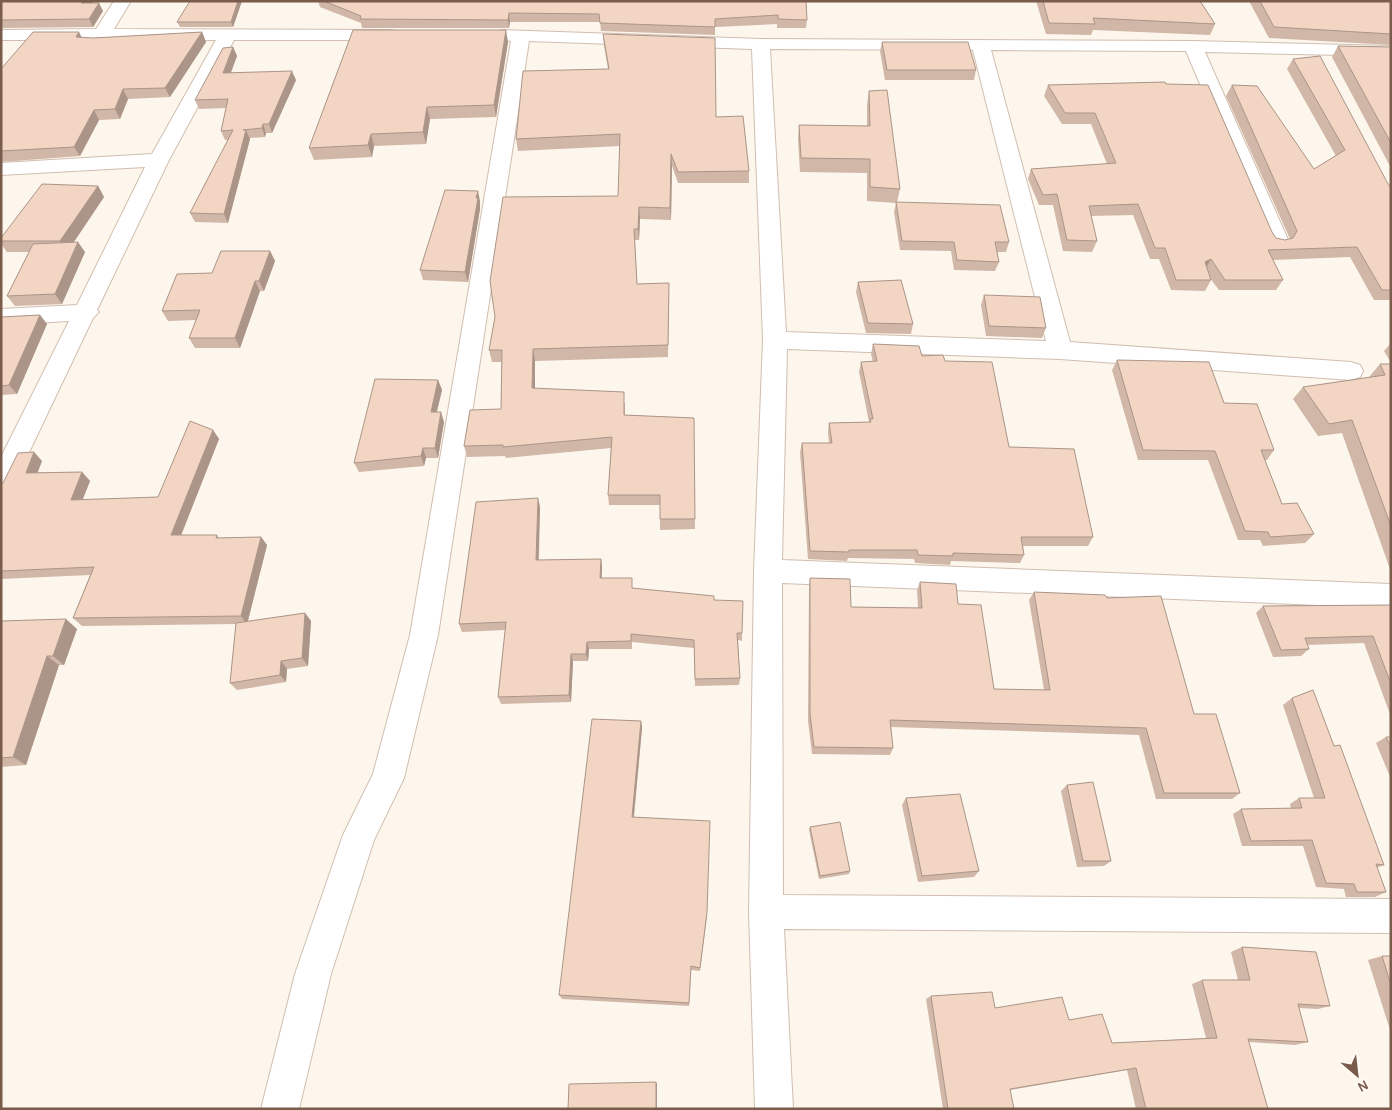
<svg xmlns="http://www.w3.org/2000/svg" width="1392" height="1110" viewBox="0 0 1392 1110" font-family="Karla,sans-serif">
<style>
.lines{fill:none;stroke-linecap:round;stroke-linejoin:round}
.minor-casing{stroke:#d1beb0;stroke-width:2}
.minor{fill:#fff;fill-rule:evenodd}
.wall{fill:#d1b7a8}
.shaded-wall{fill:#aa9588}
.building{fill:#f3d5c3;stroke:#aa9588}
</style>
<rect width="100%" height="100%" fill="#fdf6ec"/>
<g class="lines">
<defs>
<g id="minor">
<polygon points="114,1 131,1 114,29 390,30 396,31 399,35 396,39 390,40 234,40 169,160 97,310 99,312 93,318 14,484 10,491 1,494 1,457 69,321 1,325 1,309 77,305 145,167 1,175 1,163 152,154 216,40 1,40 1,30 96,29"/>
<path d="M503,30l258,9 432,2 198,5v10l-186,-4 84,190 -3,5 -8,2 -8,-2 -3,-5 -81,-191 -195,-1 79,292 281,20 9,3 3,6 -3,6 -9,3 -291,-21 -273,-10 -5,211 609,24v24l-609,-25 1,312 608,4v34l-607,-4 9,180h-38l-6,-197 5,-341 9,-231 -11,-291 -223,-8 -91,594 -34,143 -30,62 -43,134 -32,135h-38l34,-135 48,-139 30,-61 37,-139 101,-594 -14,-2 -3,-4 3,-4zM770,49l203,1 73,291 -260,-9z"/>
</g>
</defs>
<!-- minor casing -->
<use href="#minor" class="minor-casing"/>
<!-- minor -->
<use href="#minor" class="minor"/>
</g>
<!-- wall -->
<g class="wall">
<polygon points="1,1 93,1 92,3 103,11 93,27 1,28"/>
<polygon points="242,1 233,27 180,27 177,22"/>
<polygon points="318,1 806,1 807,20 806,28 777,28 777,24 715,27 715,35 601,31 600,22 510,22 509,28 362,28 361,23 320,7"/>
<polygon points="1036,1 1200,1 1215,24 1210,35 1093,30 1091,35 1046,34"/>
<polygon points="1249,1 1391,1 1391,45 1269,38"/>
<polygon points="202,32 206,42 170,97 128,99 120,119 99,120 80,156 1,162 1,69 82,37 93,38"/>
<polygon points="603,34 716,117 749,171 749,183 678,183 672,166 671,220 640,219 639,240 635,240 637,284 669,295 668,357 535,361 535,388 625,403 625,415 694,418 695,529 660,530 660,505 609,505 608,495 611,448 506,458 505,456 467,457 464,446 501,409 502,362 492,362 489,350 618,196 620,146 518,151 516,139 608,69 604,46"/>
<polygon points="508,42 496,117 430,119 426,144 374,146 372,157 314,160 309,148"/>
<polygon points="882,42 976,70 974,80 885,80 880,51"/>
<polygon points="1338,46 1391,47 1391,168 1332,57"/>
<polygon points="233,47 237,56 231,73 296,80 272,133 266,133 265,137 249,138 250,139 228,223 195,222 190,213 228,140 225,140 221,131 226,108 199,109 195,100"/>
<polygon points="1293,59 1391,188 1391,300 1374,300 1350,257 1273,260 1283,280 1276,290 1219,290 1210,278 1211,280 1205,291 1171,290 1159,259 1150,259 1133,215 1091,216 1097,241 1092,252 1063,251 1053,205 1039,205 1028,179 1031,169 1107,164 1091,124 1062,124 1044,96 1048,85 1165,82 1276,238 1285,240 1290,239 1226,96 1232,85 1314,169 1336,156 1287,69"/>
<polygon points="869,91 900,189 897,202 1009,242 1006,252 997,252 999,262 995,271 954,270 951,251 900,250 894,212 896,203 867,201 867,173 800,172 798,139 799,125 867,126 867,105"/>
<polygon points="98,186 104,197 74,242 85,252 62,304 15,306 7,296 29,252 7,252 1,244 1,238"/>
<polygon points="480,201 480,209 468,282 423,280 420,270"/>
<polygon points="270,251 275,261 264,291 260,291 240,348 195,348 189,338 196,320 168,321 162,311 212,273"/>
<polygon points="858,282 913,324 911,334 866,333 856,292"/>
<polygon points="984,295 1046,328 1042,338 986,336 981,305"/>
<polygon points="40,315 47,324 17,394 1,395 1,317"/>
<polygon points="1391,343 1391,363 1384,351"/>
<polygon points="873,344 945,361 1009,447 1093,537 1088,546 1023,546 1024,555 1020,563 951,561 950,565 915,563 914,559 848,558 847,561 808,559 800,452 802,443 829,443 828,432 829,423 869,422 859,372 861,362 873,362 871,354"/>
<polygon points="1117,360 1224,403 1274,450 1267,460 1265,460 1282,504 1314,534 1305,543 1263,546 1260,540 1238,540 1208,460 1138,460 1112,370"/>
<polygon points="1380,364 1391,364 1391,572 1342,433 1318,436 1293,399 1303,387 1369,377"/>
<polygon points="438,380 442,390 437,412 444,422 438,458 426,458 424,466 359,472 354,463"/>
<polygon points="213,430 219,439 181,535 217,535 219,538 261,537 267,545 248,621 305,613 311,621 308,666 287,669 286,682 237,690 230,683 236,624 82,626 73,618 90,575 1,579 1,484 42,461 37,473 82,472 90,481 82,500 158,497"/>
<polygon points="540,507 539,560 601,559 602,567 602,578 633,588 714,600 742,633 742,641 738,640 740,678 739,685 695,686 694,648 632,642 632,649 589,649 588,661 573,661 571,702 501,704 498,697 505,630 462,632 459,624"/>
<polygon points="810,578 851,607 918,608 917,590 920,582 958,604 994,689 1044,690 1029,600 1034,592 1107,598 1194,714 1240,793 1232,799 1156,799 1139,735 891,727 893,748 890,755 812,754 808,721 809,586"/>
<polygon points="1391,605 1391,717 1364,643 1307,645 1309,649 1301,656 1273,657 1256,613 1263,606"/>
<polygon points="1,621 77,629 64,665 59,665 26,765 1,767"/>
<polygon points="1292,698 1334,746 1384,865 1377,868 1386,892 1375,897 1346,897 1344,889 1316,887 1303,846 1242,846 1233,814 1241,809 1291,808 1290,804 1299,798 1314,798 1283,705"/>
<polygon points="641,721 642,728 634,818 707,916 700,971 691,970 689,1006 562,999 559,995"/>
<polygon points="1386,737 1391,737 1391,779 1376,743"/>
<polygon points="1067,785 1111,861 1104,866 1077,867 1061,791"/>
<polygon points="906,798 979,871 974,877 918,882 902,805"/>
<polygon points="810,827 850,871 849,874 819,879 809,830"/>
<polygon points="1242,947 1330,1006 1318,1009 1299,1008 1308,1042 1295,1045 1249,1042 1268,1109 1136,1109 1127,1070 1010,1090 1014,1109 943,1109 926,999 931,996 995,1008 1069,1020 1112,1043 1206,1038 1192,984 1202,980 1238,980 1231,952"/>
<polygon points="1382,956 1391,956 1391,1033 1368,960"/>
</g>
<!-- shaded-wall -->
<g class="shaded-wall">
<polygon points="83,1 93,1 85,11 81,3"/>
<polygon points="238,1 242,1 233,27 231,22"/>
<polygon points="99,3 103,11 93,27 89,19"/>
<polygon points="509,13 510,22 509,28 508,20"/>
<polygon points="506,30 508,42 496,117 494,105"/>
<polygon points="79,32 84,42 76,37"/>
<polygon points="202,32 206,42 170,97 165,88"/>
<polygon points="233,47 237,56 227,82 223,73"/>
<polygon points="292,71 296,80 272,133 269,124"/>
<polygon points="123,89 128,99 120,119 115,109"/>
<polygon points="427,107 430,119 426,144 423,132"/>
<polygon points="94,110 99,120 80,156 74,147"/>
<polygon points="263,124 266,133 265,137 262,128"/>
<polygon points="246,130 250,139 228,223 224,214"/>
<polygon points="371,134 374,146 372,157 368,145"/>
<polygon points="671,154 672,166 671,220 670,208"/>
<polygon points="98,186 104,197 67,252 60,241"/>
<polygon points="478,191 480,201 480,209 468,282 465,272 476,198"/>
<polygon points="639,207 640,219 639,240 638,229"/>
<polygon points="78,242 85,252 62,304 55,294"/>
<polygon points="270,251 275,261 264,291 259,281"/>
<polygon points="1211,259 1205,270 1205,262"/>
<polygon points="255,281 260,291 240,348 235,338"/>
<polygon points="40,315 47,324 17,394 9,385"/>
<polygon points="533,349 535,361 535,399 532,388"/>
<polygon points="438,380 442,390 434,422 431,412"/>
<polygon points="441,412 444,422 438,458 435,448"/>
<polygon points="213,430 219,439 178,543 171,535"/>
<polygon points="423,448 426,458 424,466 421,456"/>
<polygon points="34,452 42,461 34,482 26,473"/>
<polygon points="82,472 90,481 79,509 71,500"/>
<polygon points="538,498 540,507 538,568 536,560"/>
<polygon points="261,537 267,545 247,624 241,616"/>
<polygon points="601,559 602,567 601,586 600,578"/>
<polygon points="305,613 311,621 308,666 302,658"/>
<polygon points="66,619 77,629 64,665 53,656"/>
<polygon points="587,642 589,649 588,661 586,654"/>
<polygon points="571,654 573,661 571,702 569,695"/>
<polygon points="47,656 59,665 26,765 13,757"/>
<polygon points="281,661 287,669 286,682 280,675"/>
<polygon points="641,721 642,728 633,823 632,817"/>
<polygon points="656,1082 657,1084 657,1109 656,1109"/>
</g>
<!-- building -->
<g class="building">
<polygon points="1,1 83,1 81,3 99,3 89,19 1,20"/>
<polygon points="190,1 238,1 231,22 177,22"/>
<polygon points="324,1 806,1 807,20 778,19 778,15 715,19 715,27 600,23 599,14 509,13 508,20 360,19 361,16"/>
<polygon points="1043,1 1200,1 1215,24 1093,18 1095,24 1049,23"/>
<polygon points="1260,1 1391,1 1391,34 1274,27"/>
<polygon points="353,30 506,30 494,105 427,107 423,132 371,134 368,145 309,148"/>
<polygon points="33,32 79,32 76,37 93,38 202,32 165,88 123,89 115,109 94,110 74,147 1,151 1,69"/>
<polygon points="603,34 715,38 716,117 743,116 749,171 678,172 671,154 670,208 639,207 638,229 634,229 637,284 669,283 668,345 533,349 532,388 624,392 624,415 694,418 695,519 660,519 660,495 608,495 612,437 503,447 503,445 464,446 470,410 501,409 502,350 489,350 495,317 490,281 503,197 618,196 620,134 516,139 523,71 609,69"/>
<polygon points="882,42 968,42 976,70 887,70"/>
<polygon points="1338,46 1391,47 1391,143"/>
<polygon points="233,47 223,73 292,71 269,124 263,124 262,128 243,130 246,130 224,214 190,213 233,130 221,131 228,99 195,100 223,48"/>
<polygon points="1320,56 1387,182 1391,188 1391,290 1382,290 1357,247 1268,250 1283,280 1225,280 1211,259 1205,262 1211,280 1176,280 1165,248 1155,248 1138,204 1089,206 1097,241 1067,240 1057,194 1043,195 1031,169 1116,163 1095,113 1065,113 1048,85 1165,82 1166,84 1208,85 1272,232 1276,238 1285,240 1293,238 1297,231 1232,85 1257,86 1314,169 1345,150 1293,59"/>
<polygon points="887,90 900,189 870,187 870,159 801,158 799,125 870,126 869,91"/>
<polygon points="42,184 98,186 60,241 1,241 1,238"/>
<polygon points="445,190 478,191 476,198 478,198 465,272 420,270"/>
<polygon points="896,202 1000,205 1009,242 995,242 999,262 957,260 954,242 902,241"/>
<polygon points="78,242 55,294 7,296 33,244"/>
<polygon points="221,251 270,251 259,281 255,281 235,338 189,338 200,310 162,311 177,274 212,273"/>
<polygon points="901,280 913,324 868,323 858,282"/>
<polygon points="984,295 1040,297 1046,328 989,326"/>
<polygon points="40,315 9,385 1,386 1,317"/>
<polygon points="873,344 919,346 922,356 943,355 945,361 992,362 1009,447 1074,449 1093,537 1021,537 1024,555 953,553 953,556 918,555 917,550 849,550 849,552 810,551 802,443 832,443 829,423 871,422 870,419 873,419 861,362 877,361"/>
<polygon points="1117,360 1209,362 1224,403 1257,404 1274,450 1261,450 1282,504 1297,503 1314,534 1270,537 1268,532 1245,531 1215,451 1143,450"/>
<polygon points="1380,364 1391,364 1391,526 1352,420 1329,424 1303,387 1385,375"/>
<polygon points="375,379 438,380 431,412 441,412 435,448 423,448 421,456 354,463"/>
<polygon points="190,421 213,430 171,535 217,535 216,538 261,537 241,616 73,618 94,567 1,571 1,484 3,483 18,453 34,452 26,473 82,472 71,500 158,497"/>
<polygon points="538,498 536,560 601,559 600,578 632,578 632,588 714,596 714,600 743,601 742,633 737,633 740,678 695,679 694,640 631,634 631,641 587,642 586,654 571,654 569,695 498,697 506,622 459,624 476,502"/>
<polygon points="810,578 850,579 851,607 922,608 920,582 956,584 958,604 981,605 994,689 1050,690 1034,592 1105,595 1107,598 1161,596 1194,714 1216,714 1240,793 1164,793 1146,728 890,720 893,748 814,747 810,714"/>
<polygon points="1391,605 1391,684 1373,636 1305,638 1309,649 1281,650 1263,606"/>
<polygon points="305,613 302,658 281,661 280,675 230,683 236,623"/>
<polygon points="66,619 53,656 47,656 13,757 1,758 1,621"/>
<polygon points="1313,690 1334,746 1340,745 1384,865 1376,864 1386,892 1357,892 1354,884 1326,883 1312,840 1251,841 1241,809 1302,808 1299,798 1325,798 1292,698"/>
<polygon points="592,719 641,721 632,817 710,821 707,912 700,968 691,966 689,1003 559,995"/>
<polygon points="1386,737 1391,737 1391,747"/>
<polygon points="1093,782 1111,861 1083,861 1067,785"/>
<polygon points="960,794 979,871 922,876 906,798"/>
<polygon points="840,822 850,871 820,876 810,827"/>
<polygon points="1242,947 1316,952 1330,1006 1298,1004 1308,1042 1248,1039 1268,1109 1146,1109 1136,1068 1010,1089 1014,1109 948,1109 931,996 992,992 995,1008 1062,997 1069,1020 1102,1014 1112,1043 1217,1038 1202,980 1250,980"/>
<polygon points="1382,956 1391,956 1391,985"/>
<polygon points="656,1082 656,1109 568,1109 569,1084"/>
</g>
<!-- border -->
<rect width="1392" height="1110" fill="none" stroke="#7a5c4d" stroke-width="5"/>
<!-- north arrow -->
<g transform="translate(1357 1075) rotate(152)" stroke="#fffaf3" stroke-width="4" paint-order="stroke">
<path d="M0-4L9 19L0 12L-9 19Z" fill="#7a5c4d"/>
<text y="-8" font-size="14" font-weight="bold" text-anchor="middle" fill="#7a5c4d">N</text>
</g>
</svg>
